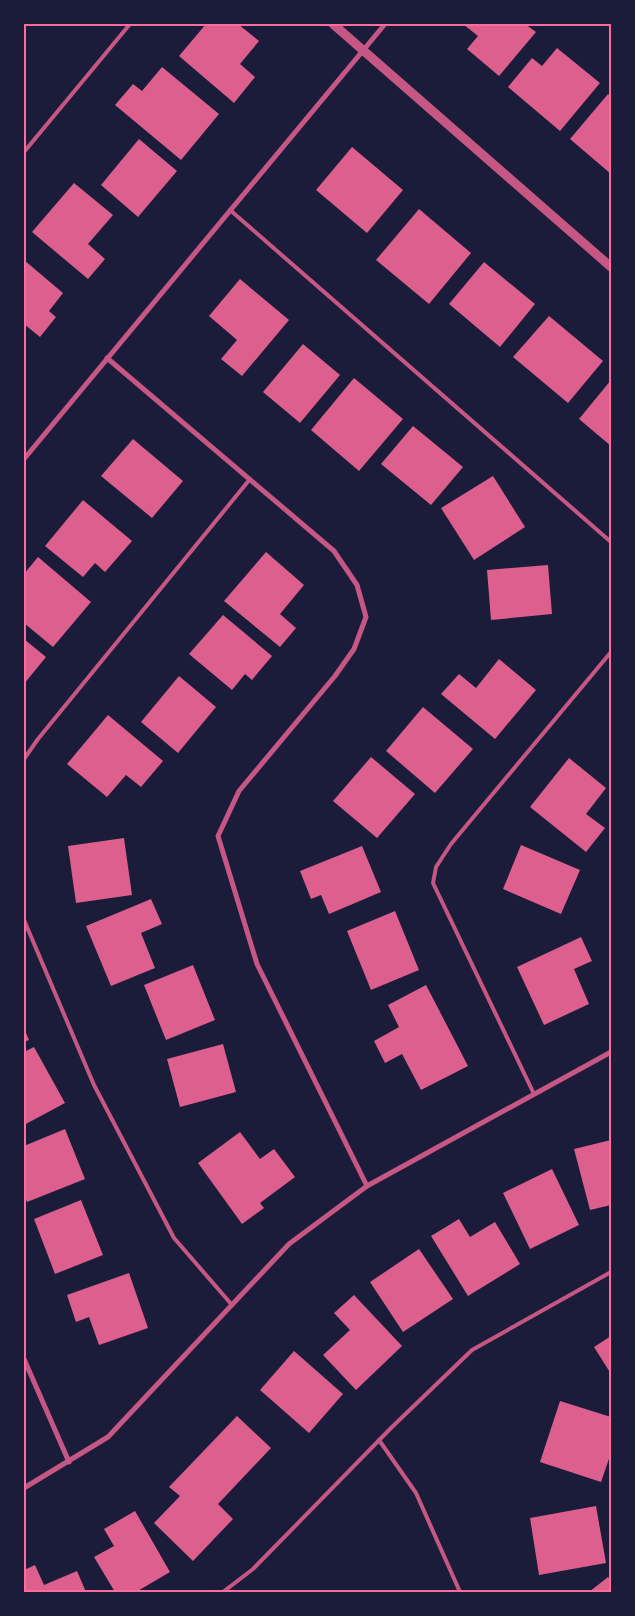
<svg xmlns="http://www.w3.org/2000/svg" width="635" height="1616" viewBox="0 0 635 1616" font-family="'Roboto Serif',serif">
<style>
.building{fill:#dd5f8e}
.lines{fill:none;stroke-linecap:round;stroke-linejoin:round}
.service{stroke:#c65784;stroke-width:4}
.minor{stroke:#c65784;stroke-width:5}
.tertiary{stroke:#c65784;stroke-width:9}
.neatline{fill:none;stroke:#ff6b9d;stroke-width:2}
</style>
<rect width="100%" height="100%" fill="#1b1b3a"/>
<!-- building -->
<g class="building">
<polygon points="206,24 238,24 259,41 240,64 255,77 234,103 179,56"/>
<polygon points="463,24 525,24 536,32 499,76 467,49 478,36"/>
<polygon points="557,48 600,83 560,131 508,87 532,58 542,66"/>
<polygon points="162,67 219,114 181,160 115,105 133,84 142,91"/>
<polygon points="608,94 611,97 611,174 570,139"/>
<polygon points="139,139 177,171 138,217 101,185"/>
<polygon points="352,147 403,190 367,233 316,190"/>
<polygon points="74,183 113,215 88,244 105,259 88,279 32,232"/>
<polygon points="419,209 471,253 429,304 376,260"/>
<polygon points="24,260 63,293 49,311 56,317 40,337 24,324"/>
<polygon points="484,262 535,304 500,347 449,304"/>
<polygon points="240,279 289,320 242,376 221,359 237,340 209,316"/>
<polygon points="549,316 603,361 568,403 513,357"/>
<polygon points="303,344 340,375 300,423 263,392"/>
<polygon points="354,378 403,419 359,471 311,430"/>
<polygon points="611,380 611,446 579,419"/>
<polygon points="413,426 463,467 431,505 381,464"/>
<polygon points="133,439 183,481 152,518 101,476"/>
<polygon points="493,476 525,527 474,560 441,508"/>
<polygon points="83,500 132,541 105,572 95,563 83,577 45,546"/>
<polygon points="266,552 304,585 280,614 296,628 280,647 224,601"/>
<polygon points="38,557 91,602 53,647 24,623 24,574"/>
<polygon points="548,565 552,614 491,620 487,570"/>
<polygon points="223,615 272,656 252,680 245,674 232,690 189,654"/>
<polygon points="24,639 46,657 24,684"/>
<polygon points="499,659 536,690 495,739 441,694 459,674 476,688"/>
<polygon points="179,676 216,707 178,753 141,722"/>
<polygon points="423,707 473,749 435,793 386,751"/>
<polygon points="108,715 163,761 141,787 126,775 107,797 67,764"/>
<polygon points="371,757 415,794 377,838 333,801"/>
<polygon points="569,758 606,788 586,814 605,828 586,852 530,807"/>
<polygon points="124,838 132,895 76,903 68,846"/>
<polygon points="521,845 580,870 561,914 503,889"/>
<polygon points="362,846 381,892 329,914 321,895 311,899 300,871"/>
<polygon points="151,899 162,924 141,933 155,968 111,986 86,926"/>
<polygon points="395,911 419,970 371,990 347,931"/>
<polygon points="581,937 592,961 574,969 589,1004 544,1025 517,967"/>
<polygon points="193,965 215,1020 166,1040 144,985"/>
<polygon points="426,985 468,1066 421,1090 402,1054 385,1063 374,1041 399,1027 388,1005"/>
<polygon points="24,1028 29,1040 24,1042"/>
<polygon points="223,1044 236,1092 180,1107 167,1059"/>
<polygon points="34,1047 65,1103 24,1125 24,1052"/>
<polygon points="65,1129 85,1179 27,1202 24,1194 24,1146"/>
<polygon points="240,1132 260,1159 274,1149 295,1177 260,1203 264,1208 242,1224 198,1163"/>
<polygon points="611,1140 611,1205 590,1210 574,1149"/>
<polygon points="552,1169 579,1225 530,1249 503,1193"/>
<polygon points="81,1200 103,1255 55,1274 34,1219"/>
<polygon points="459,1219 470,1237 495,1222 520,1264 468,1296 431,1236"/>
<polygon points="419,1249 453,1299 403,1332 370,1282"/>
<polygon points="129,1273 148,1328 99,1345 89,1317 76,1322 67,1295"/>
<polygon points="354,1295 402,1346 356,1390 323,1355 350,1330 334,1313"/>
<polygon points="611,1336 611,1374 594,1347"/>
<polygon points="294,1351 343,1394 309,1433 260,1390"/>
<polygon points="560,1401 611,1417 611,1453 601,1482 540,1462"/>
<polygon points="237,1416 271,1448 218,1504 233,1519 193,1561 154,1523 180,1496 169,1487"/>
<polygon points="596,1506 606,1563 539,1575 530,1518"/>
<polygon points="135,1511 170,1572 136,1592 115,1592 94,1557 114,1546 104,1529"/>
<polygon points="35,1565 44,1585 77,1571 86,1592 24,1592 24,1570"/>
<polygon points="608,1577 611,1581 611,1592 589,1592"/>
</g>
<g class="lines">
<!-- service -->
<g class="service">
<polyline points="24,152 130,24"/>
<polyline points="230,210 611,542"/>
<polyline points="24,759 38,739 250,479"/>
<polyline points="24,920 94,1085 174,1238 232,1305"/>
<polyline points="534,1094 433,883 436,867 451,844 611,652"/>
<polyline points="379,1440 416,1493 460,1592"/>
<polyline points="223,1592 253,1569 392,1427 472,1350 611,1272"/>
</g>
<!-- minor -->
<g class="minor">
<polyline points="107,358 334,551 357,585 366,617 354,649 335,676 239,791 218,836 257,964 367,1186"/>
<polyline points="24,459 385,24"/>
<polyline points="24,1359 69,1462"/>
<polyline points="24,1488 108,1437 289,1244 367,1186 611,1052"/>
</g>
<!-- tertiary -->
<polyline class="tertiary" points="333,24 611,267"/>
</g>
<!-- border -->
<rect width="635" height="1616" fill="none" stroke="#1b1b3a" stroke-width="50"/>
<rect x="25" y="25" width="585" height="1566" class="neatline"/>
</svg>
